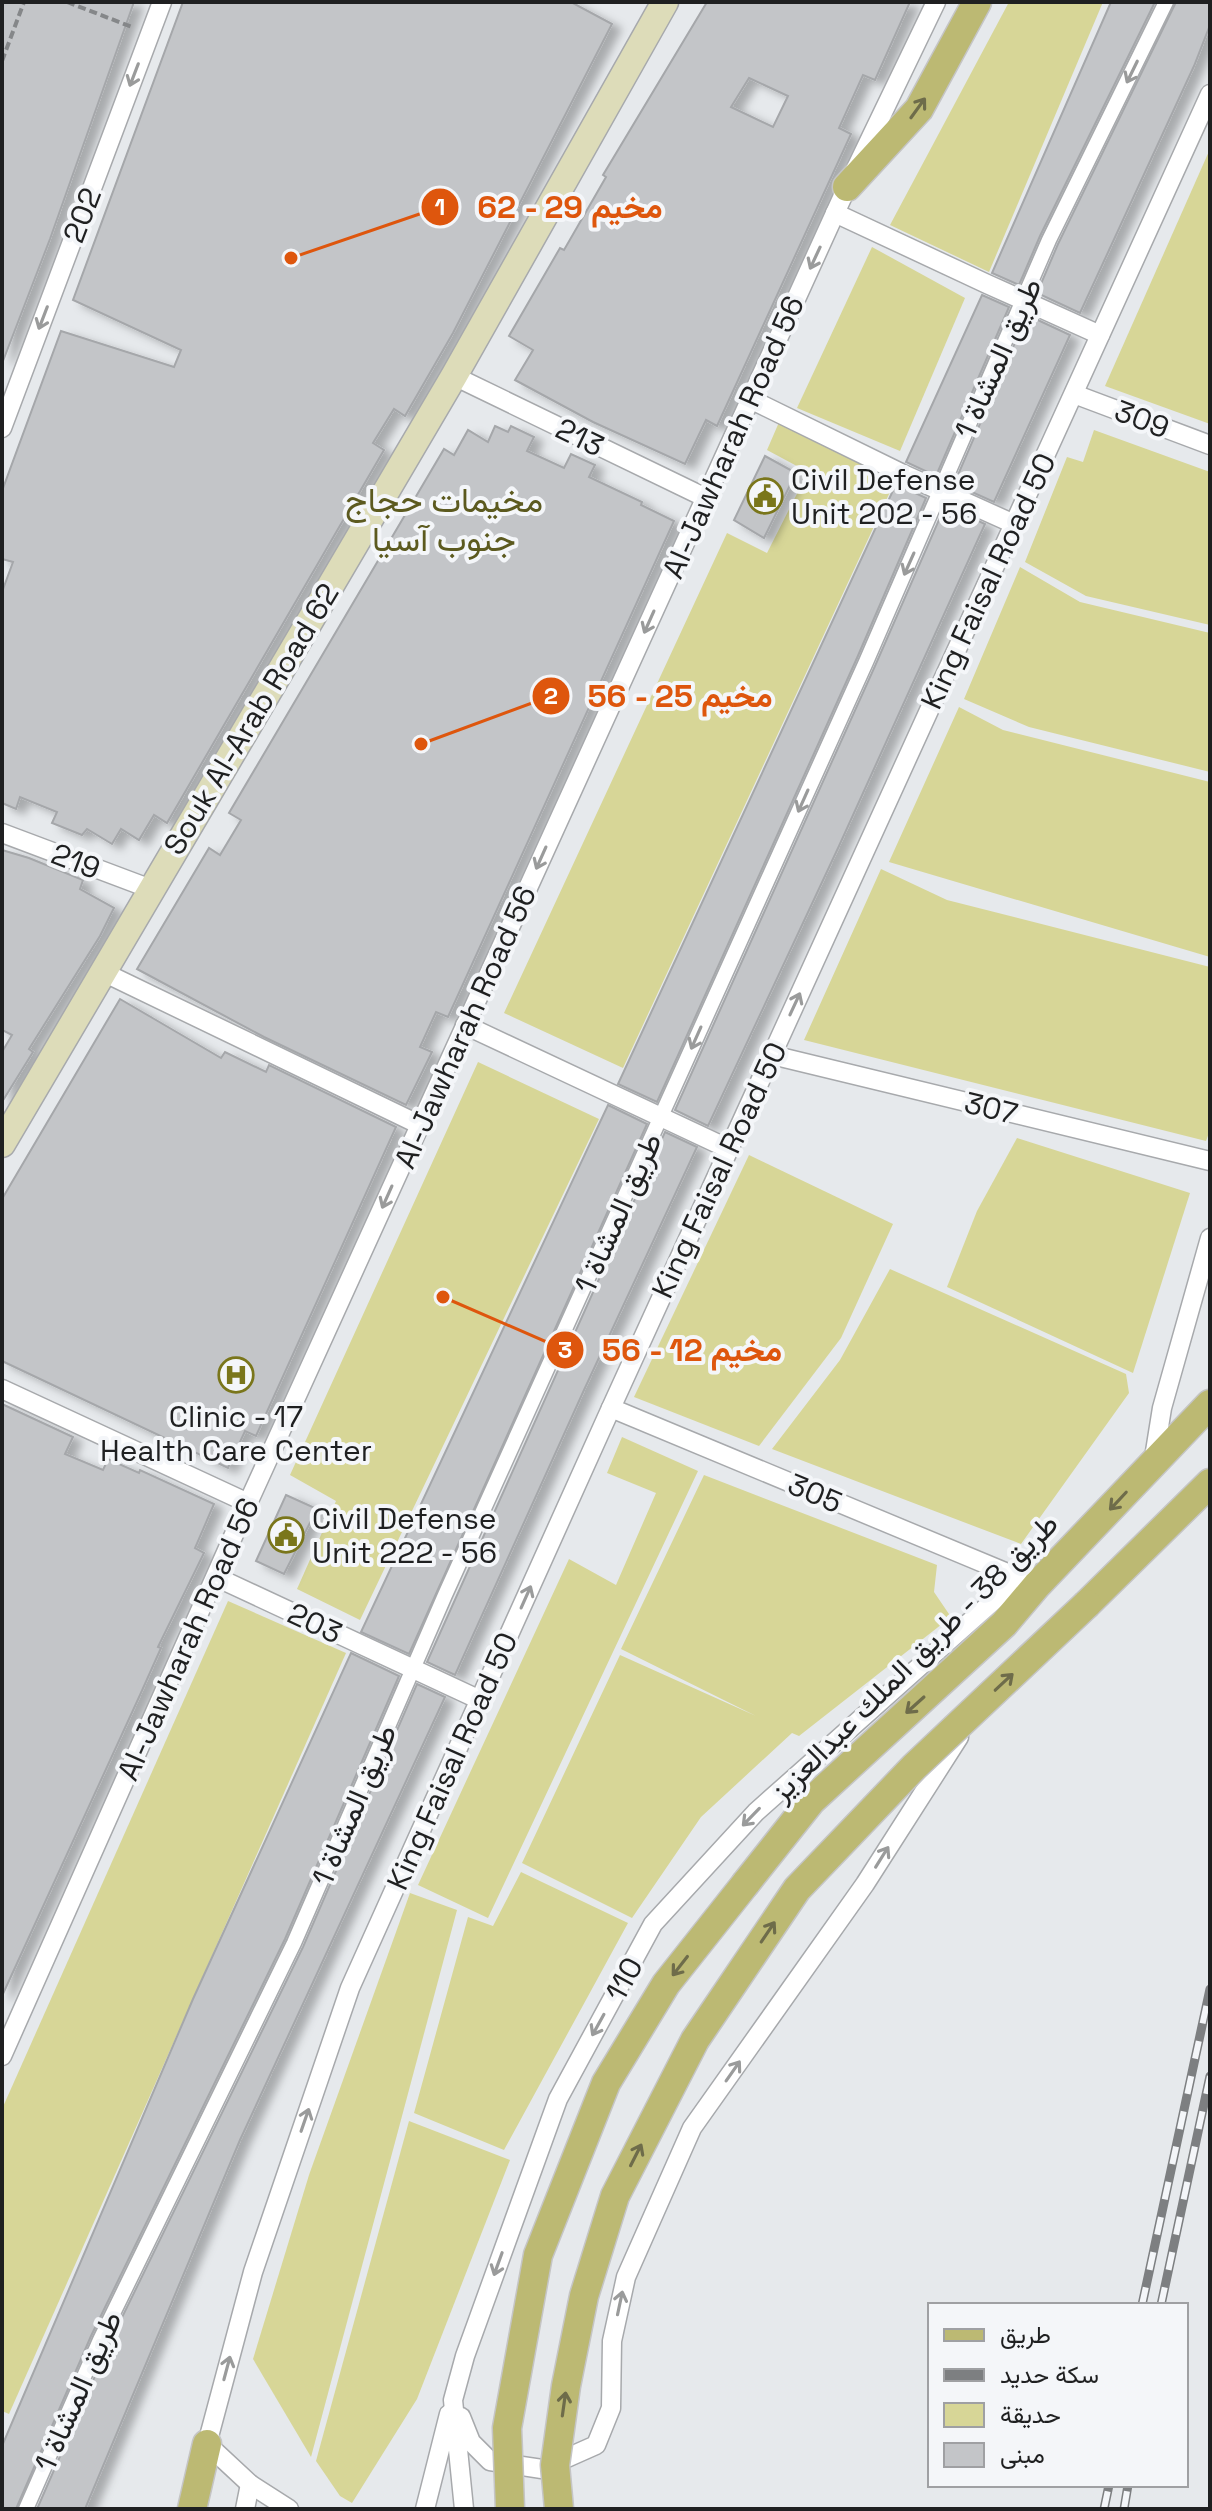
<svg xmlns="http://www.w3.org/2000/svg" width="1212" height="2511" viewBox="0 0 1212 2511" font-family="'Space Grotesk',Vazirmatn,sans-serif">
<style>
.green{fill:#d7d697}
.building{fill:#c3c5c8;stroke:#a5a7aa;stroke-width:2;fill-rule:evenodd;filter:url(#shadow)}
.lines{fill:none;stroke-linecap:round;stroke-linejoin:round}
.pedestrian-casing{stroke:#a7a9ac;stroke-width:17}
.minor-casing{stroke:#a7a9ac;stroke-width:21}
.secondary-casing{stroke:#a7a9ac;stroke-width:29}
.primary-casing{stroke:#c5c5c5;stroke-width:31}
.path{stroke:#858789;stroke-width:4;stroke-dasharray:8 4;stroke-linecap:butt}
.pedestrian{stroke:#fff;stroke-width:14}
.minor{stroke:#fff;stroke-width:18}
.secondary{stroke:#dddcb9;stroke-width:26}
.primary{stroke:#bcb973;stroke-width:28}
.rail-casing{stroke:#7d7f81;stroke-width:9}
.rail{stroke:#f4f6f9;stroke-width:6;stroke-dasharray:18;stroke-linecap:butt}
.primary-bridge-casing{stroke:#c5c5c5;stroke-width:31;stroke-linecap:butt}
.primary-bridge{stroke:#bcb973;stroke-width:28}
.oneway{stroke:#9a9b9b}
.oneway2{stroke:#6e6c4a}
.labels{text-anchor:middle;dominant-baseline:central;stroke-width:8;stroke-linejoin:round;paint-order:stroke}
.street-label{font-size:30px;fill:#1f2021;stroke:#f4f6f9}
.poi-label{font-size:30px;fill:#1f2021;stroke:#f4f6f9;text-anchor:start}
.quarter-label{font-size:34px;fill:#5c5a1f;stroke:#f4f6f9}
.leader{fill:none;stroke:#de560d;stroke-width:3}
.callout-dot{fill:#de560d;stroke:#f4f6f9;stroke-width:3}
.mark-label{font-size:24px;text-anchor:middle;font-weight:bold;fill:#fff}
.callout-label{font-size:32px;text-anchor:middle;font-weight:bold;fill:#de560d;stroke:#f4f6f9;stroke-width:8;stroke-linejoin:round;paint-order:stroke}
</style>
<defs>
<filter id="shadow"><feDropShadow dx="9" dy="5" stdDeviation="4" flood-color="#0004"/></filter>
</defs>
<rect width="100%" height="100%" fill="#e6e9ec"/>
<!-- green -->
<g class="green">
<polygon points="1009,2 1103,2 989,272 890,225"/>
<polygon points="1210,149 1210,424 1105,386"/>
<polygon points="872,247 965,298 900,451 797,408"/>
<polygon points="780,420 896,479 623,1068 504,1013 727,533 767,553 808,472 767,450"/>
<polygon points="1094,430 1210,472 1210,625 1086,596 1025,562 1067,457 1083,462"/>
<polygon points="1020,567 1080,602 1210,633 1210,772 1029,727 964,699"/>
<polygon points="959,707 1003,730 1210,782 1210,957 889,862"/>
<polygon points="881,869 947,900 1210,967 1210,1130 1206,1141 804,1040"/>
<polygon points="478,1062 599,1119 360,1620 297,1589 336,1501 290,1475"/>
<polygon points="1017,1138 1190,1193 1133,1373 947,1287 977,1211"/>
<polygon points="749,1155 893,1224 841,1338 759,1446 634,1397"/>
<polygon points="890,1269 1126,1374 1129,1393 1021,1544 772,1449 840,1360"/>
<polygon points="622,1437 698,1471 488,1918 418,1885 569,1559 616,1585 656,1493 607,1473"/>
<polygon points="704,1475 937,1565 934,1592 951,1617 799,1736 792,1733 701,1817 632,1918 522,1863 620,1655 756,1716 621,1649"/>
<polygon points="228,1601 346,1653 9,2414 2,2411 2,2109"/>
<polygon points="521,1872 628,1923 504,2150 414,2113 468,1917 493,1926"/>
<polygon points="410,1893 457,1910 311,2457 253,2359 309,2175"/>
<polygon points="409,2121 510,2160 417,2399 352,2503 340,2496 316,2461"/>
</g>
<!-- building -->
<g class="building">
<polygon points="2,2 134,2 50,239 3,361"/>
<polygon points="183,2 571,2 612,24 453,333 405,416 394,409 373,443 384,450 167,823 154,815 139,840 121,829 112,844 87,829 82,835 52,823 57,812 20,797 16,809 2,803 2,592 13,562 2,559 2,491 61,331 174,367 181,350 73,300"/>
<path d="M707,2h203l-35,78 -12,-5 -24,53 12,6 -134,292 -11,-6 -21,44 -92,-42 -78,-42 18,-30 -24,-14 51,-88 4,2 42,-73 -3,-2zM749,78l39,18 -15,31 -42,-20z"/>
<polygon points="1111,2 1155,2 1040,236 1019,285 992,273"/>
<polygon points="1176,2 1210,2 1210,25 1194,66 1080,313 1037,293 1058,244"/>
<polygon points="982,295 1009,307 936,476 906,462"/>
<polygon points="1027,315 1070,335 994,502 954,484"/>
<polygon points="495,426 508,432 511,426 534,437 527,451 564,468 571,454 595,465 589,477 642,502 641,505 674,521 448,1017 436,1012 420,1047 432,1052 406,1105 264,1037 137,969 209,848 220,855 241,820 229,813 444,449 454,455 468,430 488,442"/>
<polygon points="765,456 796,473 764,538 734,520"/>
<polygon points="896,484 926,498 857,658 657,1102 618,1084"/>
<polygon points="945,506 985,524 839,846 708,1126 675,1110 875,666"/>
<polygon points="2,850 29,858 83,880 80,889 114,908 100,936 29,1049 33,1052 2,1102 2,1052 12,1035 2,1030"/>
<polygon points="120,999 221,1058 225,1052 266,1072 269,1065 396,1127 256,1436 245,1431 228,1468 2,1361 2,1199"/>
<polygon points="608,1105 647,1124 409,1654 361,1632"/>
<polygon points="665,1132 697,1147 584,1390 455,1675 427,1662"/>
<polygon points="2,1404 73,1437 65,1454 103,1470 108,1459 139,1473 140,1470 214,1504 195,1548 204,1553 158,1647 161,1648 140,1695 2,1996"/>
<polygon points="286,1495 317,1509 284,1574 256,1561"/>
<polygon points="351,1653 399,1676 285,1939 91,2336 16,2509 2,2509 2,2446 193,1999"/>
<polygon points="417,1684 445,1697 240,2140 85,2509 37,2509 109,2344 303,1947"/>
</g>
<g class="lines">
<defs>
<polyline id="pedestrian" points="26,2509 100,2340 294,1943 445,1595 866,662 1049,240 1166,2"/>
<g id="minor">
<polyline points="835,213 987,284 1100,335"/>
<polyline points="454,376 706,498"/>
<polyline points="1074,394 1210,445"/>
<polyline points="750,399 901,473 1014,524"/>
<polyline points="2,428 162,2"/>
<polyline points="2,833 151,889"/>
<polyline points="103,972 420,1125"/>
<polyline points="465,1025 729,1149"/>
<polyline points="772,1055 1210,1161"/>
<polyline points="2,1389 248,1503"/>
<polyline points="611,1408 1029,1582"/>
<polyline points="1153,1464 1162,1408 1210,1238"/>
<polyline points="216,1577 480,1700"/>
<polyline points="2,2056 248,1503 847,187 936,2"/>
<polyline points="461,2417 471,2442 490,2461 542,2469 596,2445 611,2408 612,2341 626,2277 692,2128 865,1884 959,1737"/>
<polyline points="245,2509 250,2484"/>
<polyline points="289,2509 250,2484 207,2444 253,2272 350,1988 611,1408 1210,94"/>
<polyline points="425,2509 449,2414"/>
<polyline points="464,2509 453,2400 465,2356 558,2099 653,1924 756,1812 1018,1579"/>
</g>
<polyline id="secondary" points="2,1144 454,376 665,2"/>
<g id="primary">
<polyline points="847,187 919,109 977,2"/>
<polyline points="1087,1604 1210,1483"/>
<polyline points="746,1883 811,1801 1004,1624 1037,1585 1210,1404"/>
<polyline points="192,2509 207,2444"/>
</g>
</defs>
<!-- pedestrian casing -->
<use href="#pedestrian" class="pedestrian-casing"/>
<!-- minor casing -->
<use href="#minor" class="minor-casing"/>
<!-- secondary casing -->
<use href="#secondary" class="secondary-casing"/>
<!-- primary casing -->
<use href="#primary" class="primary-casing"/>
<!-- path -->
<g class="path">
<polyline points="67,2 132,27"/>
<polyline points="2,61 24,2"/>
</g>
<!-- pedestrian -->
<use href="#pedestrian" class="pedestrian"/>
<!-- minor -->
<use href="#minor" class="minor"/>
<!-- secondary -->
<use href="#secondary" class="secondary"/>
<!-- primary -->
<use href="#primary" class="primary"/>
<defs>
<g id="rail">
<polyline points="1142,2305 1210,1989"/>
<polyline points="1161,2305 1210,2076"/>
<polyline points="1104,2509 1109,2485"/>
<polyline points="1124,2509 1128,2485"/>
</g>
</defs>
<!-- rail casing -->
<use href="#rail" class="rail-casing"/>
<!-- rail -->
<use href="#rail" class="rail"/>
<defs>
<g id="primary-bridge">
<polyline points="510,2509 507,2428 538,2255 606,2083 666,1984 746,1883"/>
<polyline points="559,2509 555,2465 566,2386 584,2296 615,2196 695,2040 797,1889 914,1767 1087,1604"/>
</g>
</defs>
<!-- primary-bridge casing -->
<use href="#primary-bridge" class="primary-bridge-casing"/>
<!-- primary-bridge -->
<use href="#primary-bridge" class="primary-bridge"/>
</g>
<!-- one-way arrows -->
<defs><path id="oneway-shaft" d="M-6 0H5M1.5-3L5.5 0L1.5 3" fill="none" stroke-width="1.6" stroke-linecap="round" stroke-linejoin="round" transform="scale(2)"/></defs>
<g class="oneway">
<use href="#oneway-shaft" transform="translate(1132 72) rotate(116)"/>
<use href="#oneway-shaft" transform="translate(134 75) rotate(111)"/>
<use href="#oneway-shaft" transform="translate(815 258) rotate(115)"/>
<use href="#oneway-shaft" transform="translate(43 318) rotate(111)"/>
<use href="#oneway-shaft" transform="translate(909 564) rotate(114)"/>
<use href="#oneway-shaft" transform="translate(649 622) rotate(114)"/>
<use href="#oneway-shaft" transform="translate(803 801) rotate(114)"/>
<use href="#oneway-shaft" transform="translate(541 858) rotate(114)"/>
<use href="#oneway-shaft" transform="translate(795 1004) rotate(-65)"/>
<use href="#oneway-shaft" transform="translate(696 1038) rotate(114)"/>
<use href="#oneway-shaft" transform="translate(387 1197) rotate(114)"/>
<use href="#oneway-shaft" transform="translate(526 1597) rotate(-66)"/>
<use href="#oneway-shaft" transform="translate(751 1817) rotate(134)"/>
<use href="#oneway-shaft" transform="translate(882 1857) rotate(-58)"/>
<use href="#oneway-shaft" transform="translate(598 2025) rotate(119)"/>
<use href="#oneway-shaft" transform="translate(733 2071) rotate(-55)"/>
<use href="#oneway-shaft" transform="translate(305 2120) rotate(-71)"/>
<use href="#oneway-shaft" transform="translate(498 2264) rotate(110)"/>
<use href="#oneway-shaft" transform="translate(620 2303) rotate(-78)"/>
<use href="#oneway-shaft" transform="translate(227 2368) rotate(-75)"/>
</g>
<g class="oneway2">
<use href="#oneway-shaft" transform="translate(918 108) rotate(-54)"/>
<use href="#oneway-shaft" transform="translate(1118 1501) rotate(133)"/>
<use href="#oneway-shaft" transform="translate(1004 1682) rotate(-43)"/>
<use href="#oneway-shaft" transform="translate(915 1705) rotate(138)"/>
<use href="#oneway-shaft" transform="translate(768 1932) rotate(-56)"/>
<use href="#oneway-shaft" transform="translate(680 1966) rotate(128)"/>
<use href="#oneway-shaft" transform="translate(636 2155) rotate(-63)"/>
<use href="#oneway-shaft" transform="translate(564 2404) rotate(-82)"/>
</g>
<!-- icons -->
<defs>
<symbol id="civic-ring" viewBox="-11 -11 22 22"><circle r="9.5" fill="#f4f6f9" stroke="#7a761b" stroke-width="1.5"/><path d="M-.6-6.5H3V-4.5H.6V-3L4-1V1h2V6H-6V1h2V-1L-.6-3ZM-1.2 2.5V6h2.4V2.5Z" fill="#7a761b"/></symbol>
<symbol id="hospital-ring" viewBox="-11 -11 22 22"><circle r="9.5" fill="#f4f6f9" stroke="#7a761b" stroke-width="1.5"/><path d="M-5-5h3v3.5h4V-5h3V5h-3V1.5h-4V5h-3Z" fill="#7a761b"/></symbol>
</defs>
<g fill-rule="evenodd">
<use href="#civic-ring" x="745" y="476" width="40" height="40"/>
<use href="#hospital-ring" x="216" y="1355" width="40" height="40"/>
<use href="#civic-ring" x="266" y="1515" width="40" height="40"/>
</g>
<g class="labels">
<!-- street labels -->
<g class="street-label">
<text transform="translate(82 215) rotate(-69)">202</text>
<text transform="translate(998 358) rotate(-66)">طريق المشاة 1</text>
<text transform="translate(1142 419) rotate(21)">309</text>
<text transform="translate(580 437) rotate(26)">213</text>
<text transform="translate(733 437) rotate(-66)">Al-Jawharah Road 56</text>
<text transform="translate(988 581) rotate(-65)">King Faisal Road 50</text>
<text transform="translate(251 719) rotate(-59)">Souk Al-Arab Road 62</text>
<text transform="translate(76 861) rotate(21)">219</text>
<text transform="translate(465 1027) rotate(-66)">Al-Jawharah Road 56</text>
<text transform="translate(991 1108) rotate(14)">307</text>
<text transform="translate(719 1170) rotate(-65)">King Faisal Road 50</text>
<text transform="translate(618 1213) rotate(-66)">طريق المشاة 1</text>
<text transform="translate(815 1493) rotate(23)">305</text>
<text transform="translate(315 1623) rotate(25)">203</text>
<text transform="translate(188 1639) rotate(-66)">Al-Jawharah Road 56</text>
<text transform="translate(914 1657) rotate(-45)">طريق 38 - طريق الملك عبدالعزيز</text>
<text transform="translate(452 1761) rotate(-66)">King Faisal Road 50</text>
<text transform="translate(354 1805) rotate(-67)">طريق المشاة 1</text>
<text transform="translate(624 1979) rotate(-61)">110</text>
<text transform="translate(78 2391) rotate(-66)">طريق المشاة 1</text>
</g>
<!-- poi labels -->
<g class="poi-label">
<text x="791" y="479">Civil Defense<tspan x="791" dy="34">Unit 202 - 56</tspan></text>
<text x="236" y="1416" text-anchor="middle">Clinic - 17<tspan x="236" dy="34">Health Care Center</tspan></text>
<text x="312" y="1518">Civil Defense<tspan x="312" dy="34">Unit 222 - 56</tspan></text>
</g>
<!-- quarter labels -->
<g class="quarter-label">
<text x="444" y="500">مخيمات حجاج<tspan x="444" dy="39">جنوب آسيا</tspan></text>
</g>
</g>
<!-- callouts -->
<path class="leader" d="M291 258L440 207M421 744L551 696M443 1297L565 1350"/>
<g class="callout-dot">
<circle cx="291" cy="258" r="8"/>
<circle cx="421" cy="744" r="8"/>
<circle cx="443" cy="1297" r="8"/>
<circle cx="440" cy="207" r="20"/>
<circle cx="551" cy="696" r="20"/>
<circle cx="565" cy="1350" r="20"/>
</g>
<g class="mark-label">
<text x="440" y="215">1</text>
<text x="551" y="704">2</text>
<text x="565" y="1358">3</text>
</g>
<g class="callout-label">
<text x="570" y="218">مخيم 29 - 62</text>
<text x="680" y="707">مخيم 25 - 56</text>
<text x="692" y="1361">مخيم 12 - 56</text>
</g>
<!-- border -->
<rect width="1212" height="2511" fill="none" stroke="#1f2021" stroke-width="8"/>
<!-- legend -->
<rect x="928" y="2303" width="260" height="184" fill="#f4f6f9" stroke="#9fa0a3" stroke-width="2"/>
<rect x="944" y="2329" width="40" height="12" fill="#bcb973" stroke="#9fa0a3" stroke-width="2"/>
<text x="1000" y="2343" font-size="24" fill="#1f2021">طريق</text>
<rect x="944" y="2369" width="40" height="12" fill="#7d7f81" stroke="#9fa0a3" stroke-width="2"/>
<text x="1000" y="2383" font-size="24" fill="#1f2021">سكة حديد</text>
<rect x="944" y="2403" width="40" height="24" fill="#d7d697" stroke="#9fa0a3" stroke-width="2"/>
<text x="1000" y="2423" font-size="24" fill="#1f2021">حديقة</text>
<rect x="944" y="2443" width="40" height="24" fill="#c3c5c8" stroke="#9fa0a3" stroke-width="2"/>
<text x="1000" y="2463" font-size="24" fill="#1f2021">مبنى</text>
</svg>
